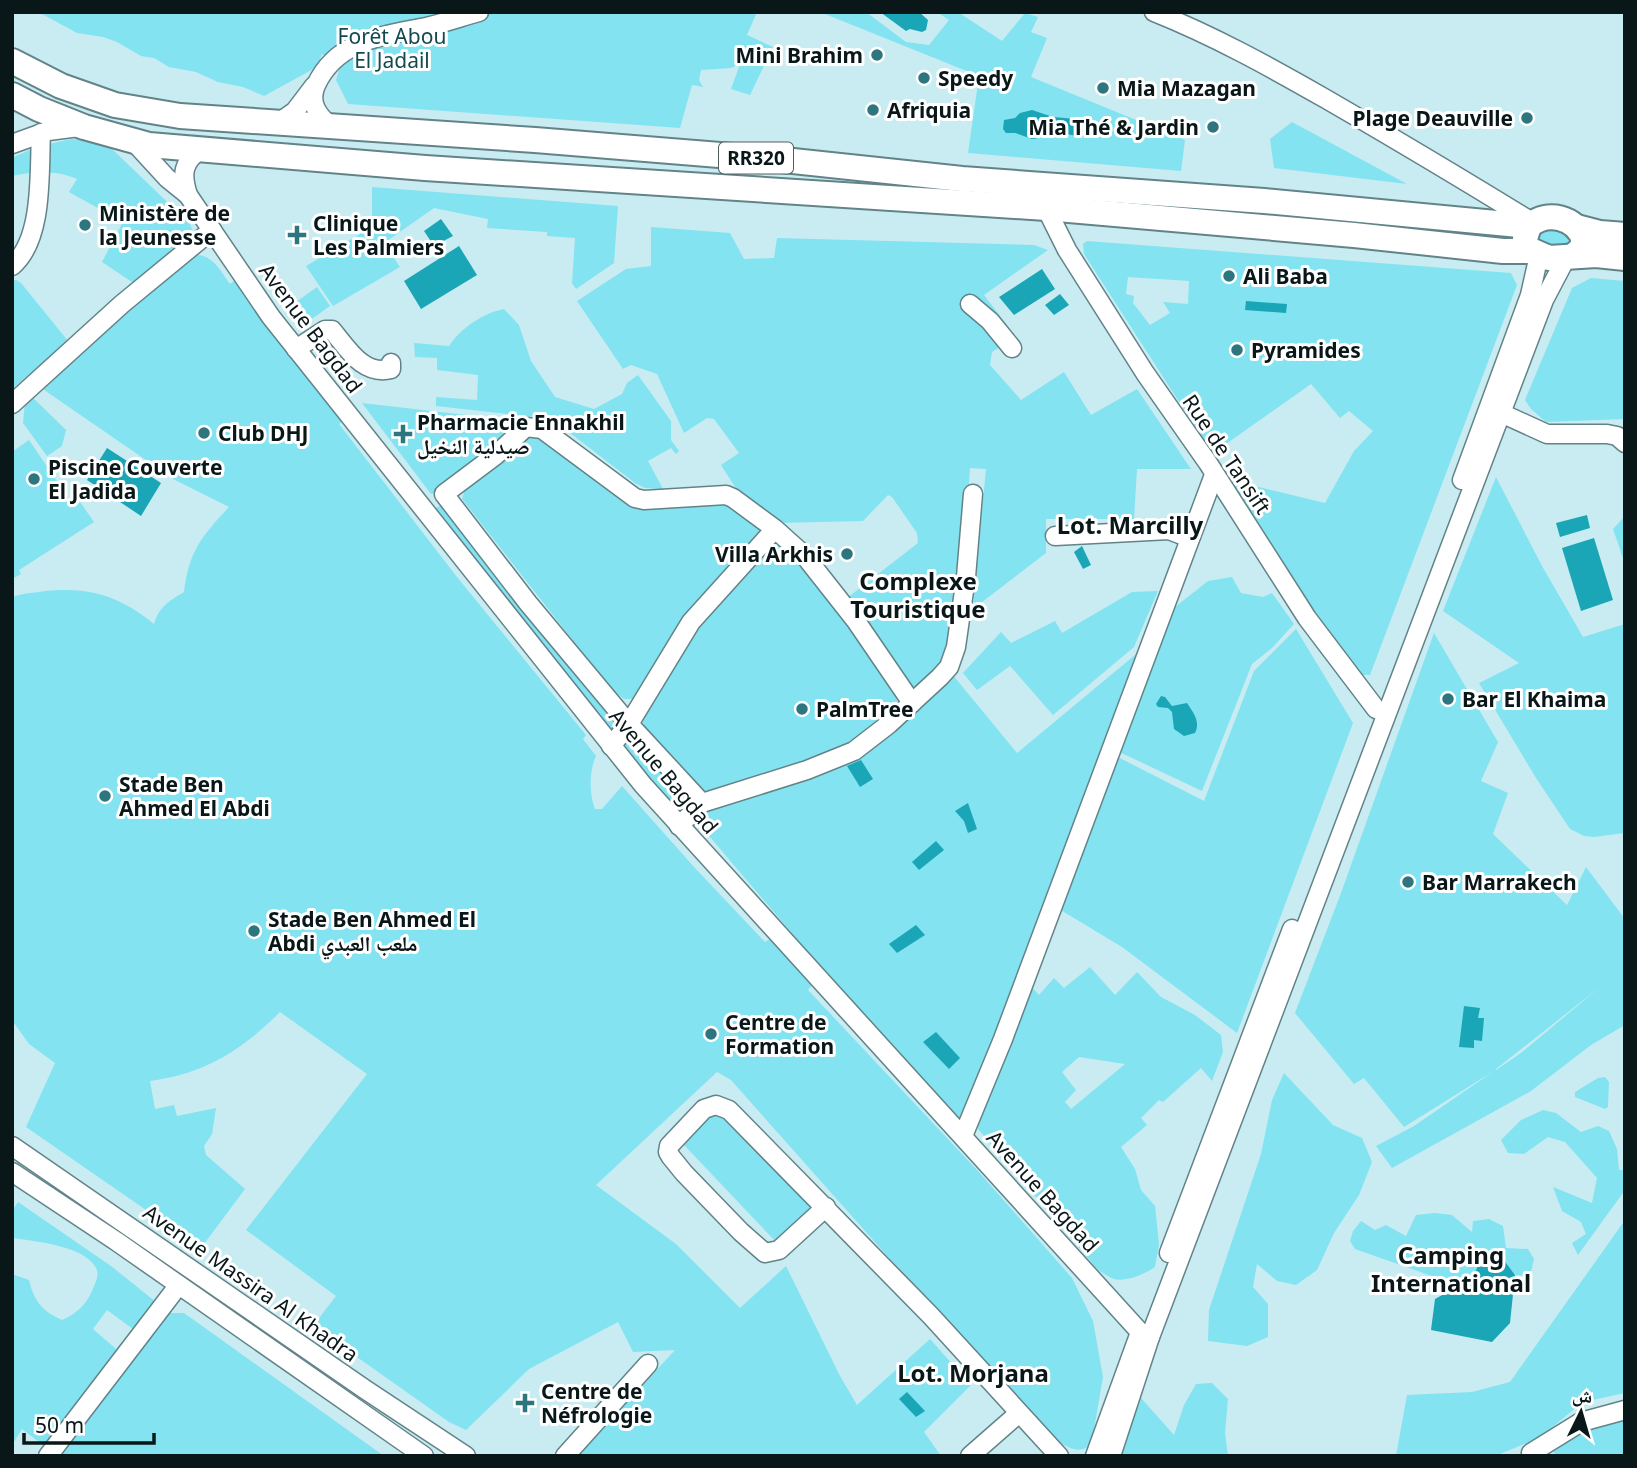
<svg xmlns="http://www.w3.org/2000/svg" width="1637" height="1468" viewBox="0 0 1637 1468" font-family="'Noto Sans','Noto Naskh Arabic',sans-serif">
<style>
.green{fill:#83e3f1;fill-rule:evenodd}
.water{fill:#1aa6b6}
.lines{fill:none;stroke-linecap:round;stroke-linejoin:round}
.minor-casing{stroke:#628388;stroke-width:21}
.highway-casing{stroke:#628388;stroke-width:28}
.minor{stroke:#fff;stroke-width:18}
.highway{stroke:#fff;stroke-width:24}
.poi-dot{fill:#2d757f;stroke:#fff;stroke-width:2.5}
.labels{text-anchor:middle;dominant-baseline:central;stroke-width:6;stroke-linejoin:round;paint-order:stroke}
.shield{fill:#fff;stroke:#535d5e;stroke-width:2}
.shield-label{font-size:19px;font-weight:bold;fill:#091719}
.park-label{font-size:21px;fill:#134950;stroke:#fff}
.poi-label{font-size:21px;font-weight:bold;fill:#091719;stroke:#fff;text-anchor:start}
.street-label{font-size:21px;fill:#091719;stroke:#fff}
.quarter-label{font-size:24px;font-weight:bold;fill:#091719;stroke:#fff}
</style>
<rect width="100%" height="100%" fill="#c8ecf2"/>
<!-- green -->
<g class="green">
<polygon points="12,12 757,12 747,35 773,47 750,95 731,89 740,64 731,68 701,70 699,80 703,87 692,85 680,128 348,104 336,80 340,67 322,54 317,67 264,96 243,87 218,82 196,72 169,67 154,58 141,56 117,42 103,37 77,33 42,14"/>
<polygon points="820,12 866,12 906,42 929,45 949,20 937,12 958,12 1002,41 1025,13 1038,17 1031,32 1047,38 1031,77 1185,140 1181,171 968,153 979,76"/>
<polygon points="1292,122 1407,184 1274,168 1270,139"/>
<path d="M71,139l15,1 24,7 80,77 3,8 -2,5 -56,47 -33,-22 21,-40 -54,-30 8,-13c-21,-9 -43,-8 -65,-3v-18l24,-11z"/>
<polygon points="372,187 618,206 614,263 576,289 572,283 575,238 547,236 547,232 487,228 488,219 434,208 384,243 400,267 333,306 306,266 372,227"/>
<polygon points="1540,225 1575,234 1567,252 1531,238"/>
<polygon points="651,227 730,233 744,259 774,258 777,238 1034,245 1048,250 984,295 1016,337 992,352 990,365 1021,400 1064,372 1091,415 1137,389 1191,469 1137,469 1134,519 1046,519 1046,553 973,609 986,469 970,468 964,549 946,660 921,688 908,687 847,598 918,543 917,533 892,497 888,495 863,521 776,523 735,487 721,465 739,453 714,419 707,418 684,433 657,374 631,365 623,369 577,301 626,269 651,266"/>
<path d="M1087,241l424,32 6,12 -147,390h-15l-129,-196 99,24 29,-52 19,-20 -24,-20 -9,7 -29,-34 -95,67 -6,-1 -126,-196 -1,-10zM1128,277l61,4 -1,23 -25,-2 7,11 -20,12 -17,-22 1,-7 -8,-2z"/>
<path d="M197,255c17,1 24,17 33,29l10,-8 105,144 -6,4 118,153 129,158 -3,4 13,17c-7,15 -7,38 -1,53h7l20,-23 73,82 70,74 5,-3 43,45 -5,6 169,180 95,108 21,43 10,56 -11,64c-14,27 -53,-16 -68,-31l-293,-330 -14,-8 -121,113 80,59 64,64 46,-42 54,110 17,29 73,-66 41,46 -47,47 17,24h-363l97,-106 -42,2 -15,-30 -89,47 -63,61 -17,-8 -136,-96 23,-30 -90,-66 121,-156 -87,-62c-38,38 -75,62 -130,69l5,28 19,-4 3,11 39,-8 -4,26 -8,12 2,9 39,34 -44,59 -175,-121 29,-64 -26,-19 -17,-24v-423c11,-4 22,-4 33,-6 46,-4 74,5 109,33 5,-17 15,-23 30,-32 5,-41 18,-56 45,-85l-54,-27 -141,-97z"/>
<polygon points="1591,278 1625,281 1625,419 1546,422 1531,409 1525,400 1572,288"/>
<polygon points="16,280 21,283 68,341 12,389 12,281"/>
<polygon points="317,287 330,306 306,323 292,305"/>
<path d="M504,309l15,16 12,36 24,36 39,12 28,-15 5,-11 11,-8 33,46v19l8,11 -3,3 -5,-6 -23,13 15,28 -18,-1 -10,-5 -83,-64 -116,-13v-9l41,3 1,-25 -41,-5v-12l-22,-1 -1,-14 35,3c12,-18 34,-33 55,-37z"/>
<polygon points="26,391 66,430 62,446 47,456 23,423"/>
<polygon points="362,403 528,422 442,489 431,494"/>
<polygon points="534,432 632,503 723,502 764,528 634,699 624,699 611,689 462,499 465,489 490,471 530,433"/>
<polygon points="29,440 74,506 80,502 94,522 19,570 21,574 12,579 12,452"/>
<polygon points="1496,477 1542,566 1583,637 1625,624 1625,833 1594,837 1584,836 1570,829 1536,778 1479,683 1519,663 1443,611"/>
<polygon points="442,505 620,726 610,737 429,511"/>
<polygon points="1625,516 1625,564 1613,529"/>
<polygon points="777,540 785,542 895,684 897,703 895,709 852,746 705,798 646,731 643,722 643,714 701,620 720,597 761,561"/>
<polygon points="1232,577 1241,593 1263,597 1272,593 1294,624 1272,648 1252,664 1202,791 1113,749 1170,611 1208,581"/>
<polygon points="1158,591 1134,647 1053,715 1010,666 977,690 963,673 1001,632 1011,643 1055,621 1062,633 1132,592"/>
<polygon points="1296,629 1353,723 1237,1033 1122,947 1059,909 1110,753 1204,801 1254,671"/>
<path d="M1434,633l64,109 -17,39 27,12 -15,41 74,71 19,-38 39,52v106l-34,20 -60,46 -139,77 -16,-22 38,-20 80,-55 -90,56 -40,-49 -10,6 -59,-71 46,-120zM1600,987l-79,66 -25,17v-1z"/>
<polygon points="1141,650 962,1124 853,1009 790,931 704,830 706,811 810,778 952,674 1017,753"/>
<polygon points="635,733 695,799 674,816 618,750"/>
<path d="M1090,967l25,28 22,-23 24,25 34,18 26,20 2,17 -11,29 -11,-13 -38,34 -4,-2 -18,18 6,7 -26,22 14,22 6,21 14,16 4,38 -4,23c-10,7 -28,15 -41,12 -5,-2 -11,-6 -16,-9l-120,-141 -1,-13 52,-132 10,11 15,-17 10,10zM1079,1057l46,7 -54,45 -6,-7 11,-12 -14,-18z"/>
<polygon points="1284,1073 1333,1125 1362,1138 1372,1162 1359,1195 1334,1233 1317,1270 1296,1285 1277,1281 1257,1264 1253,1287 1268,1304 1268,1337 1247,1346 1208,1341 1209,1310 1261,1154 1272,1100"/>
<polygon points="1605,1077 1609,1082 1608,1107 1605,1109 1575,1097 1575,1092 1598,1078"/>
<polygon points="717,1109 813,1207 776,1242 684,1145 684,1140 687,1136"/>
<polygon points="1543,1110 1556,1113 1581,1132 1598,1126 1609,1131 1617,1149 1619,1170 1625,1170 1625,1190 1578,1255 1572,1243 1586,1234 1581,1222 1562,1211 1553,1187 1592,1203 1597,1178 1565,1142 1548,1137 1524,1154 1508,1153 1501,1140 1521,1120"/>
<path d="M18,1202l93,64 45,36 -22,27 -87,119 -25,-19 -10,16v-171l17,6c5,21 13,31 33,40 13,-5 25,-16 30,-29 3,-7 7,-15 5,-21 -9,-24 -63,-29 -85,-32v-27zM107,1310l26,19 -17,20 -23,-20z"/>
<polygon points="1435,1213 1452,1215 1472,1232 1473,1221 1489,1219 1503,1226 1506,1248 1528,1249 1534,1259 1530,1276 1515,1275 1501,1256 1460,1286 1355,1249 1350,1241 1353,1231 1361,1221 1375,1230 1386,1225 1406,1236 1416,1215"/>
<polygon points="1625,1220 1625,1393 1583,1402 1539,1438 1495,1456 1396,1456 1407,1395 1472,1392 1510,1382"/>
<polygon points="165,1313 184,1313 384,1456 54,1456"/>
<polygon points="1212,1383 1228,1399 1225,1433 1228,1456 1120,1456 1141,1398 1174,1435 1184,1405 1196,1384"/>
<polygon points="1625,1414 1625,1456 1557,1456 1552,1450 1585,1426"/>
</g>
<!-- water -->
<g class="water">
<polygon points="880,12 919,12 928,20 926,30 922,32 910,29 906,31"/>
<polygon points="1032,110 1053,117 1076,119 1088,125 1087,135 1082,137 1066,134 1032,139 1015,133 1006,133 1003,129 1004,120 1015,118 1020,113"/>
<polygon points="441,219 453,236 434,246 424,231"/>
<polygon points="459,246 477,275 421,309 404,281"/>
<polygon points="1042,269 1055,289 1014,315 999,297"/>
<polygon points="1060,294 1069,305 1054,315 1045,305"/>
<polygon points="1246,301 1287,304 1286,313 1245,310"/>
<polygon points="107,448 161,483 141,516 87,480"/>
<polygon points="1587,515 1590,528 1560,537 1556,523"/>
<polygon points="1594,538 1613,600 1581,611 1562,548"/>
<polygon points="1082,546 1091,565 1083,569 1074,552"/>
<path d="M1161,696l4,1 7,9 15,-3c6,9 14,19 8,30l-11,3 -10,-7 -2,-17 -4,-4 -10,-1 -2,-3z"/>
<polygon points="861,760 873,779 860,787 847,766"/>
<polygon points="968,803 977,829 968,833 964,821 955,811"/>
<polygon points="936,841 944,850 919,870 912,862"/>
<polygon points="916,925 925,935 897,953 889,944"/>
<polygon points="1464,1006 1480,1008 1478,1018 1484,1018 1482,1041 1474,1040 1474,1048 1459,1047"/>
<polygon points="936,1032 960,1058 949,1069 923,1042"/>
<polygon points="1483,1253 1501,1256 1515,1275 1510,1323 1492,1342 1431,1330 1435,1299 1473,1278"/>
<polygon points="907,1392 925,1411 916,1417 899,1399"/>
</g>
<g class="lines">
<defs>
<g id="minor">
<path d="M1154,12c60,24 116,55 172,87 69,40 138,81 206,123"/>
<polyline points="278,123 295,111 314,86"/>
<path d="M332,127c-14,-11 -24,-24 -16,-42 21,-45 66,-49 110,-58 18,-4 35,-10 53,-15"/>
<polyline points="133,141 167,178 188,195"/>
<polyline points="12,144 48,131 79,127"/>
<path d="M201,149c-18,13 -20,24 -13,46l83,122 372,468 497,547 10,5"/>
<polyline points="1046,208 1067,250 1145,373 1208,463 1307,618 1376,709 1386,713"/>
<path d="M12,266c32,-27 27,-95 29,-133"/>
<polyline points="970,304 990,321 1012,348"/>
<path d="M296,349l29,-19h7c16,19 31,46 59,39v-6"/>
<polyline points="12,404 122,304 212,230"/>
<polyline points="1490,408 1547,434 1607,434 1617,436 1625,443"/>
<polyline points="1462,480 1530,295 1539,255"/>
<polyline points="775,529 733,498 726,495 644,500 635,498 542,429 526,427 496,455 444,494 528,603 629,724 691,622 775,529 804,555 856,621 912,703"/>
<polyline points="1055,536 1169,530 1190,538"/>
<polyline points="611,746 629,724 702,803"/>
<polyline points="679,826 702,803 807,770 854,751 889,724 940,677 949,667 956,647 966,577 973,494"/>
<polyline points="963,1136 1003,1039 1214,475"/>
<polyline points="12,1146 366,1390 466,1456"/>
<polyline points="12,1172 116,1241 424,1456"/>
<polyline points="826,1207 779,1250 765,1253 741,1232 684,1173 671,1157 668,1152 669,1146 704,1109 716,1105 729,1110 931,1316 1059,1456"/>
<polyline points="1169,1253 1292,929"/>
<polyline points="1531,1453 1581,1422 1625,1410"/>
<polyline points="48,1456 178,1286"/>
<polyline points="565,1456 648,1364"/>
<polyline points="970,1456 1018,1414"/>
<polyline points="1095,1456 1139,1335"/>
<polyline points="1111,1456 1150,1337 1544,300 1566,258"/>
</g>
<g id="highway">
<polyline points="12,61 61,86 115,105 180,116 535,140 793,161 962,179 1264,201 1529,226"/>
<polyline points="12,95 39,109 84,127 149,145 425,168 1046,208 1354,235 1503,251 1533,251 1549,258 1596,255 1625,258"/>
<polyline points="1577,227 1600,233 1625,235"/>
<path d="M1525,239l4,-13c18,-16 47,-9 55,14l-3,9 -8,7"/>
</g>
</defs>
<!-- minor casing -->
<use href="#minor" class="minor-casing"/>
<!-- highway casing -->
<use href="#highway" class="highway-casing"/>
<!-- minor -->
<use href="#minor" class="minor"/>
<!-- highway -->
<use href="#highway" class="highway"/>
</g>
<!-- markers -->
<g class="poi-dot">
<circle cx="877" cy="55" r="7"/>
<circle cx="924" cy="78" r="7"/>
<circle cx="1103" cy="88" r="7"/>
<circle cx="873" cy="110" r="7"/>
<circle cx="1527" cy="118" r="7"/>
<circle cx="1213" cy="127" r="7"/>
<circle cx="85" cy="225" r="7"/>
<path d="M293.5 224.5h7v7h7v7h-7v7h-7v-7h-7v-7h7z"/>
<circle cx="1229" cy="276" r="7"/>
<circle cx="1237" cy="350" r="7"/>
<circle cx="204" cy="433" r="7"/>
<path d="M399.5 423.5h7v7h7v7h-7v7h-7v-7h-7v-7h7z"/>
<circle cx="34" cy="479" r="7"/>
<circle cx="847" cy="554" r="7"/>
<circle cx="1448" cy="699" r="7"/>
<circle cx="802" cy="709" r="7"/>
<circle cx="105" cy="796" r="7"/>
<circle cx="1408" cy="882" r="7"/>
<circle cx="254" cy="931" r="7"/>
<circle cx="711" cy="1034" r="7"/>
<path d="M521.5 1392.5h7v7h7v7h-7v7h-7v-7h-7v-7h7z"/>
</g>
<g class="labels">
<!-- shield labels -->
<rect class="shield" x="719" y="142.5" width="74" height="31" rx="5"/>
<g class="shield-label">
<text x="756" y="158">RR320</text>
</g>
<!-- park labels -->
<g class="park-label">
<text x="392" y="36">Forêt Abou<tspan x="392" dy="24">El Jadail</tspan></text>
</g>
<!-- poi labels -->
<g class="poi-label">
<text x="863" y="55" text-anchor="end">Mini Brahim</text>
<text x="938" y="78">Speedy</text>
<text x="1117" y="88">Mia Mazagan</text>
<text x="887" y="110">Afriquia</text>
<text x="1513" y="118" text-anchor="end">Plage Deauville</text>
<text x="1199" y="127" text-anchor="end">Mia Thé &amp; Jardin</text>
<text x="99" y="213">Ministère de<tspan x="99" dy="24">la Jeunesse</tspan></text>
<text x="313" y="223">Clinique<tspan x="313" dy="24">Les Palmiers</tspan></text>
<text x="1243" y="276">Ali Baba</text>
<text x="1251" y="350">Pyramides</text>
<text x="417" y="422">Pharmacie Ennakhil<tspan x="417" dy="24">صيدلية النخيل</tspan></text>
<text x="218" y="433">Club DHJ</text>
<text x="48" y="467">Piscine Couverte<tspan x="48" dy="24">El Jadida</tspan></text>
<text x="833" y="554" text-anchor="end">Villa Arkhis</text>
<text x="1462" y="699">Bar El Khaima</text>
<text x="816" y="709">PalmTree</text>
<text x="119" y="784">Stade Ben<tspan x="119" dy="24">Ahmed El Abdi</tspan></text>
<text x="1422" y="882">Bar Marrakech</text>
<text x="268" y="919">Stade Ben Ahmed El<tspan x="268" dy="24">Abdi ملعب العبدي</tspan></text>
<text x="725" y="1022">Centre de<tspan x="725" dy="24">Formation</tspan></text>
<text x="541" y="1391">Centre de<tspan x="541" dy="24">Néfrologie</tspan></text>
</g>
<!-- street labels -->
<g class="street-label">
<text transform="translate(311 328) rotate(53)">Avenue Bagdad</text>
<text transform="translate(1227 454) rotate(56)">Rue de Tansift</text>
<text transform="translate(664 771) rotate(50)">Avenue Bagdad</text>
<text transform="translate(1043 1191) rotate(48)">Avenue Bagdad</text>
<text transform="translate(251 1283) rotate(35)">Avenue Massira Al Khadra</text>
</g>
<!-- quarter labels -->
<g class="quarter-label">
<text x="1130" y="524">Lot. Marcilly</text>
<text x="918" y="580">Complexe<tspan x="918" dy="28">Touristique</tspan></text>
<text x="1451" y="1254">Camping<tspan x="1451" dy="28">International</tspan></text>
<text x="973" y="1372">Lot. Morjana</text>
</g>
</g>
<!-- border -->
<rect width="1637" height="1468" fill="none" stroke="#091719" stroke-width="28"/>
<!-- north arrow -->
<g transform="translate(1581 1412) rotate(5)" stroke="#ffffff" stroke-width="5" paint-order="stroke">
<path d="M0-5L12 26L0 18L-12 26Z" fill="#091719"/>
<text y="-10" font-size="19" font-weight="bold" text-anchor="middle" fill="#091719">ش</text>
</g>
<!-- scale -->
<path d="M24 1433v10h130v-10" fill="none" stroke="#091719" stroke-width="3.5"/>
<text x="35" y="1433" font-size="21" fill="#091719" stroke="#ffffff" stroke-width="5" paint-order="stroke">50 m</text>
</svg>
